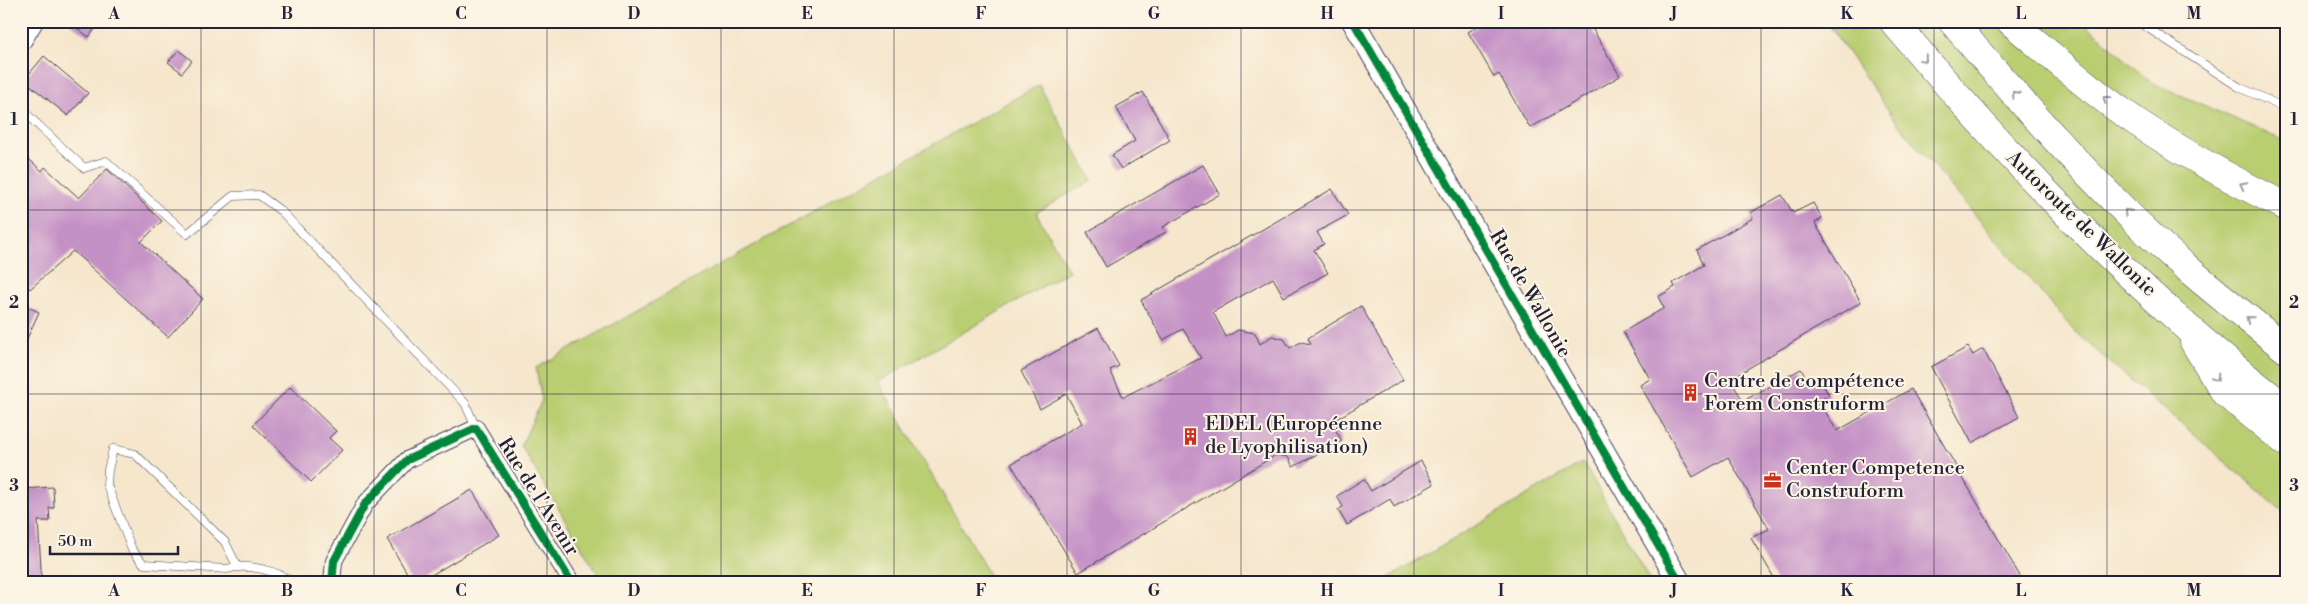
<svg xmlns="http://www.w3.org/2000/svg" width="2308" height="604" viewBox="0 0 2308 604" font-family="'Libre Bodoni',serif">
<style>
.green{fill:#b9cd71;stroke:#6e7856}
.building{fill:#c491c6}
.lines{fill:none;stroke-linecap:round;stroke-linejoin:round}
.lane-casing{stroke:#423f51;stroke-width:9}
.street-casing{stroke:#423f51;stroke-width:18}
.secondary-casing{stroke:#423f51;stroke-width:24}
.highway-casing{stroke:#423f51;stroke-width:29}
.lane{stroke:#fff;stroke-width:8}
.street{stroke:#fff;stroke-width:16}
.secondary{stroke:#fff;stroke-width:22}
.highway{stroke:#fff;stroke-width:28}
.cycleway-casing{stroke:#fcf5e5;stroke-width:11}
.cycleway{stroke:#00873e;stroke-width:8}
.oneway{stroke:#9c9ca7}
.grid{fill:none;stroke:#22223b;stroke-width:1;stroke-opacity:0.55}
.labels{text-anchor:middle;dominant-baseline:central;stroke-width:4;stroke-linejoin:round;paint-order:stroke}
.street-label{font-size:20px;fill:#22223b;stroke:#fcf5e5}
.poi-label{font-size:20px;fill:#22223b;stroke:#fcf5e5;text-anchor:start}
.neatline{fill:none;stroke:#22223b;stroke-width:2}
.grid-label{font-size:16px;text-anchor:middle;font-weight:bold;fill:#22223b}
</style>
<rect width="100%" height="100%" fill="#fcf5e5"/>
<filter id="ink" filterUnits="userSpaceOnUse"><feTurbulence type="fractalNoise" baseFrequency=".02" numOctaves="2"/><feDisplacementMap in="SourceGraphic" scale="10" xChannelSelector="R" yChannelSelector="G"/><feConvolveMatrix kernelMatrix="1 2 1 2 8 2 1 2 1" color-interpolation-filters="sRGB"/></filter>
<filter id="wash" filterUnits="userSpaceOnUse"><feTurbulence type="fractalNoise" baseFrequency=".0096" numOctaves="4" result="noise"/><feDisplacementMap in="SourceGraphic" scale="20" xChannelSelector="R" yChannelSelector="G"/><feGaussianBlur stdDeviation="1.12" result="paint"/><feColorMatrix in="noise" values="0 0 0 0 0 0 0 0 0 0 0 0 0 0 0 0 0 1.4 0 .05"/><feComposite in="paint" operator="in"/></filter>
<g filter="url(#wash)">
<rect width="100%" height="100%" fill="#f5e6cc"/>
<!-- green -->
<g class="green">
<polygon points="1826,21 2082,21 2151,82 2287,142 2287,515 2075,332 1901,128"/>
<polygon points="1039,85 1092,180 1036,213 1069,271 878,382 994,583 603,583 521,446 542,400 536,368"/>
<polygon points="1583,462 1650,581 1647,583 1380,583"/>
</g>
<g id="blocks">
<!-- building -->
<g class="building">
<polygon points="67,21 100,21 89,37"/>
<polygon points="1486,21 1588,21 1620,76 1530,128 1499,74 1494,77 1468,32"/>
<polygon points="179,50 192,61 182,73 168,62"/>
<polygon points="44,56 88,93 68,116 24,80"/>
<polygon points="1143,92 1170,140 1121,169 1112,155 1135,141 1116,107"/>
<polygon points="21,152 42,171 45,167 79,198 107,169 162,221 141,242 203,299 168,337 73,251 30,289 21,279"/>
<polygon points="1203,165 1220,194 1163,227 1166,232 1106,267 1087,232"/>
<polygon points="1332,189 1348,215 1317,232 1324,244 1314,250 1328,273 1284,297 1273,278 1213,312 1226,337 1238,330 1255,333 1260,344 1272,336 1284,339 1290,348 1301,342 1311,344 1308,338 1361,306 1403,380 1331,422 1342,441 1293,467 1288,457 1276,455 1078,573 1011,464 1082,423 1066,394 1040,409 1021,371 1098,328 1119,366 1110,370 1123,397 1201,358 1183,329 1163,340 1141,300"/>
<polygon points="1782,195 1793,213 1813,203 1822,218 1815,223 1861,302 1730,379 1743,401 1801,369 1811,386 1820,380 1829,395 1819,401 1837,431 1911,389 2024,583 1777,583 1751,538 1769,529 1728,457 1693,477 1640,385 1650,379 1623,332 1664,308 1658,297 1675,287 1673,283 1704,265 1697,250 1753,218 1750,213"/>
<polygon points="21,304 39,312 21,352"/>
<polygon points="1968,347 1973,355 1983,349 2019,417 1972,443 1931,367"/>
<polygon points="290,387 336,431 329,438 342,450 311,482 253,425"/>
<polygon points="1421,461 1434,484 1394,507 1390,499 1347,525 1338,510 1343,507 1337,496 1364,479 1371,491"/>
<polygon points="53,487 54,508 49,508 50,521 38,521 42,583 21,583 23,489"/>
<polygon points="472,490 499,535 418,583 413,583 387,539"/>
</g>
</g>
</g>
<g filter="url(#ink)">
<use href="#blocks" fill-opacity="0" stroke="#423f51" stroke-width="1"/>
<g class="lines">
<defs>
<g id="lane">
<polyline points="2137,21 2239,87 2287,109"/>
<polyline points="21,109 84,168 106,161 187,234 233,196 259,195 281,211 465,403 476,428"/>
<path d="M237,566l-12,-24 -90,-88 -22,-5 -5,21 -1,15 25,65 12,14 83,5c19,-6 50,1 66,14"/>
</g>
<polyline id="street" points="332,583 334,561 365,504 407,460 476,428 572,583"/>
<g id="secondary">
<polyline points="1353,21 1680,583"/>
<polyline points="21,39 32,21"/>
</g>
<g id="highway">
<path d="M1893,21c118,142 247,276 394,388"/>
<path d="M1952,21c57,68 116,134 179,196 49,48 103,90 156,133"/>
<path d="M2010,21c42,35 83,72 128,102 47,31 98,59 149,84"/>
<polyline points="2194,342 2225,393 2287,443"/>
</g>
</defs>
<!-- lane casing -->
<use href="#lane" class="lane-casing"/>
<!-- street casing -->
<use href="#street" class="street-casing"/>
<!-- secondary casing -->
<use href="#secondary" class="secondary-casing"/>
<!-- highway casing -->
<use href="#highway" class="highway-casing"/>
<!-- lane -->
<use href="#lane" class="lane"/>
<!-- street -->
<use href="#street" class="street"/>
<!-- secondary -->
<use href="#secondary" class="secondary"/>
<!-- highway -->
<use href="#highway" class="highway"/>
<defs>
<g id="cycleway">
<polyline points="1353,21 1680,583"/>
<polyline points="332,583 334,561 365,504 407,460 476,428 572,583"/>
</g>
</defs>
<!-- cycleway casing -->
<use href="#cycleway" class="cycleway-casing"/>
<!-- cycleway -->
<use href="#cycleway" class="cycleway"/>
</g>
<!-- one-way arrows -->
<defs><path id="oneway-chevron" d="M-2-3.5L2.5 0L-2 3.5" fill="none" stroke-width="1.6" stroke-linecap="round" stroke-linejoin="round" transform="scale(1.25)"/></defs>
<g class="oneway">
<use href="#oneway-chevron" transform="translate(1924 59) rotate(50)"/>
<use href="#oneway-chevron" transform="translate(2015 94) rotate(-132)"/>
<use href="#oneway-chevron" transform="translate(2106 99) rotate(-143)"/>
<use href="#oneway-chevron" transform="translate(2243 185) rotate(-153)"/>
<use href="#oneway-chevron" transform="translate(2127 212) rotate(-134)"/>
<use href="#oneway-chevron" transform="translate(2249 319) rotate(-141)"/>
<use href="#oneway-chevron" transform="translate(2216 378) rotate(58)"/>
</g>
</g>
<!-- grid -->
<path class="grid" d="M201,21v562M374,21v562M547,21v562M721,21v562M894,21v562M1067,21v562M1241,21v562M1414,21v562M1587,21v562M1761,21v562M1934,21v562M2107,21v562M21,210h2266M21,394h2266"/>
<!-- icons -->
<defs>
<symbol id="building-bare" viewBox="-9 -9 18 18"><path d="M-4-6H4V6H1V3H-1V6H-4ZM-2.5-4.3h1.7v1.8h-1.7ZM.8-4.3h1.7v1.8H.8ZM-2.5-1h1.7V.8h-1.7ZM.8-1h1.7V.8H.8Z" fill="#c8321e" stroke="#fcf5e5" stroke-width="2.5" paint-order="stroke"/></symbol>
<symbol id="office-bare" viewBox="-9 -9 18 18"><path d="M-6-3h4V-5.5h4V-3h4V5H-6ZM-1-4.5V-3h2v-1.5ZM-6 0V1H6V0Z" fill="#c8321e" stroke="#fcf5e5" stroke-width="2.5" paint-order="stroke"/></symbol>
</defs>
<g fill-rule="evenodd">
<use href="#building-bare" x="1678" y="380" width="25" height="25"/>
<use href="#building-bare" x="1178" y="424" width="25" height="25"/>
<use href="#office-bare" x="1760" y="468" width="25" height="25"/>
</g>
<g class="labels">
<!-- street labels -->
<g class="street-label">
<text transform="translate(2081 224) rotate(44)">Autoroute de Wallonie</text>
<text transform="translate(1530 294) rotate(60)">Rue de Wallonie</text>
<text transform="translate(538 497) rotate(58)">Rue de l'Avenir</text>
</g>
<!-- poi labels -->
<g class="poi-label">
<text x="1704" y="381">Centre de compétence<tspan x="1704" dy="23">Forem Construform</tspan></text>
<text x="1205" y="424">EDEL (Européenne<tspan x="1205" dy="23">de Lyophilisation)</tspan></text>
<text x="1786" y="468">Center Competence<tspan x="1786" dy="23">Construform</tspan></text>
</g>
</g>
<!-- margin -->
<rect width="2308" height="604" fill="none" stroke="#fcf5e5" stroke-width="55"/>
<!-- scale -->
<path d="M50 546v8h128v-8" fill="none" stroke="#22223b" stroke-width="2.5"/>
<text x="58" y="546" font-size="15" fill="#22223b" stroke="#fcf5e5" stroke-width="4" paint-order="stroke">50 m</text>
<rect x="28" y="28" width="2252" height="548" class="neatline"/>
<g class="grid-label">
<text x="114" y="19">A</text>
<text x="287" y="19">B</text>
<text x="461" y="19">C</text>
<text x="634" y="19">D</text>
<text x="807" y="19">E</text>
<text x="981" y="19">F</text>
<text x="1154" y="19">G</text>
<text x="1327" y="19">H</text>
<text x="1501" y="19">I</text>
<text x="1674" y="19">J</text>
<text x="1847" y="19">K</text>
<text x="2021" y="19">L</text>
<text x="2194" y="19">M</text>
<text x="14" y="125">1</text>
<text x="2294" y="125">1</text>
<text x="14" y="308">2</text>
<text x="2294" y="308">2</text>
<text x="14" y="491">3</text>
<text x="2294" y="491">3</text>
<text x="114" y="596">A</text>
<text x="287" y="596">B</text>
<text x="461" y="596">C</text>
<text x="634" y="596">D</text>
<text x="807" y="596">E</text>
<text x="981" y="596">F</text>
<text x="1154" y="596">G</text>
<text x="1327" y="596">H</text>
<text x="1501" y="596">I</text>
<text x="1674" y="596">J</text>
<text x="1847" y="596">K</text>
<text x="2021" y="596">L</text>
<text x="2194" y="596">M</text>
</g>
</svg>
